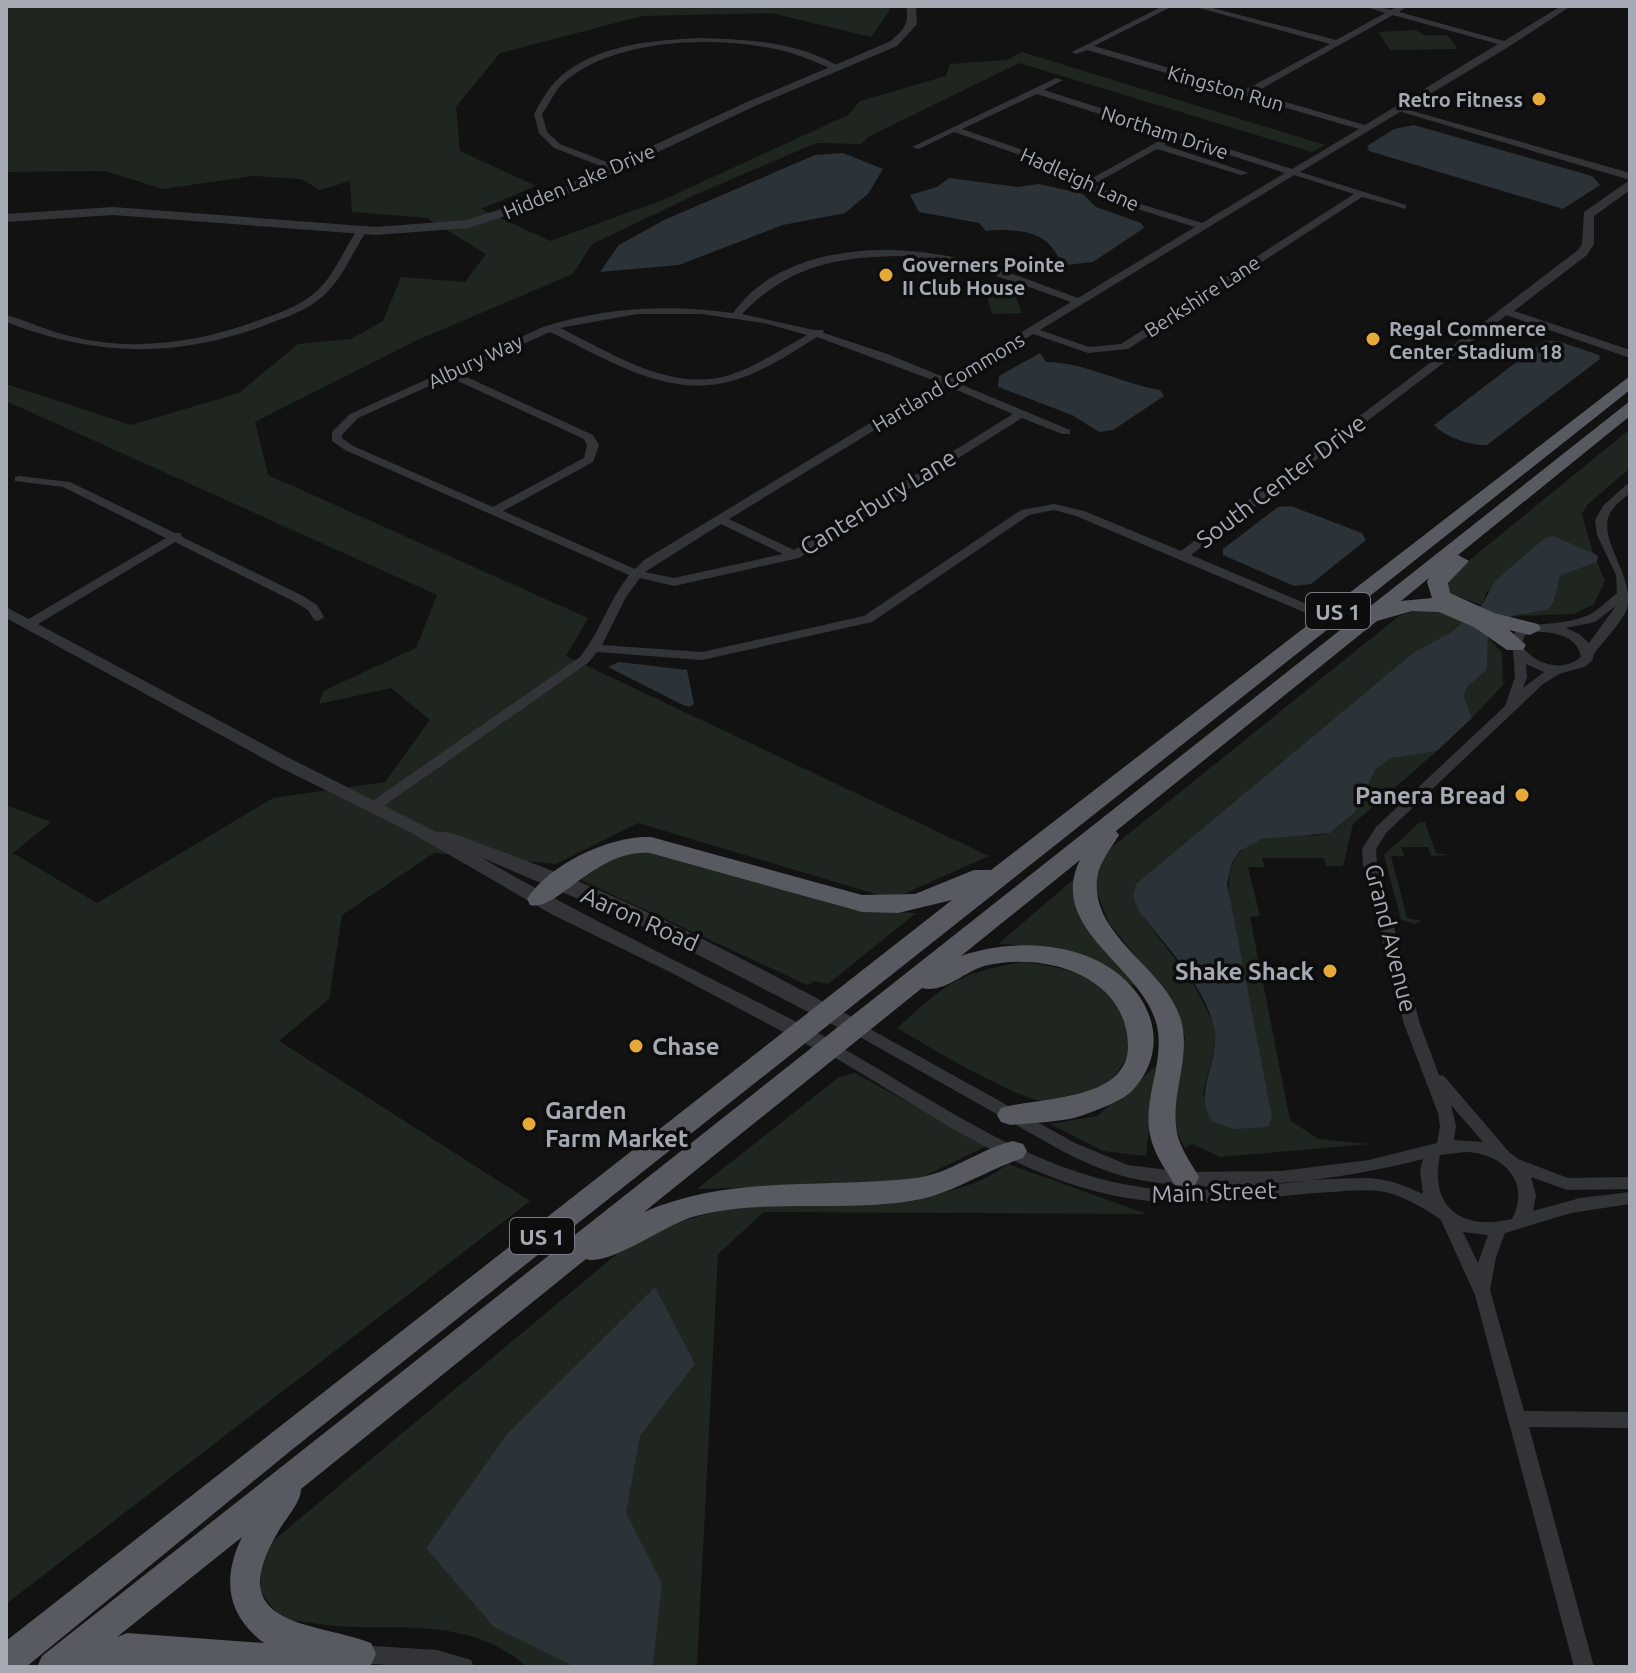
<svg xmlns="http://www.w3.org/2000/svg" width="1636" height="1673" viewBox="0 0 1636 1673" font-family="Ubuntu,sans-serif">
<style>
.green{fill:#1e261f}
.water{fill:#2b3238}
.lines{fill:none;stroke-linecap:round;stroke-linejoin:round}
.minor{fill:#333438;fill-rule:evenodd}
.tertiary{fill:#333438;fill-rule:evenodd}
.trunk{fill:#575a60;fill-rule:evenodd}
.poi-dot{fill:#e5a938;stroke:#0d0d0e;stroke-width:3}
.labels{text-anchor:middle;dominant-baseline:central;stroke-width:7;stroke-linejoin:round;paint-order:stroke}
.far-street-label{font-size:20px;fill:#a4a9b3;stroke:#0d0d0e}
.far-poi-label{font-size:20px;font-weight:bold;fill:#a4a9b3;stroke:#0d0d0e;text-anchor:start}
.shield{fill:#0d0d0e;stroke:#777a82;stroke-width:2}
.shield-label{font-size:22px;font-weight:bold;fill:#a4a9b3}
.street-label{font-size:24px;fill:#a4a9b3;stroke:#0d0d0e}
.poi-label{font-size:24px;font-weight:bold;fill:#a4a9b3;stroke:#0d0d0e;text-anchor:end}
</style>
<rect width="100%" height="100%" fill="#121213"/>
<!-- green -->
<g class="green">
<polygon points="6,6 889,6 890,10 871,37 771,13 642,16 500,53 456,107 460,151 536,186 481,209 550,241 665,199 848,115 860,101 946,76 950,64 1007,60 1022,52 1325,145 1312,152 1019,63 868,137 861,144 816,143 695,195 592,244 573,274 415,341 255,422 268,475 588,618 566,656 989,856 892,899 638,823 556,864 434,853 342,915 329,999 279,1041 530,1201 6,1604 6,805 51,822 13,853 97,903 273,798 385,782 430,720 391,688 319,704 323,691 416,648 437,595 6,401 6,384 131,425 239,393 298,344 351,339 383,321 401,277 465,282 486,254 427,218 352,212 350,181 320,190 301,179 253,176 163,189 105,171 6,172"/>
<polygon points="1416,30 1424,35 1447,35 1458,49 1390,50 1378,32"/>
<polygon points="1013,289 1022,313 992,314 985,290"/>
<polygon points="1630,429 1630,468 1587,505 1582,514 1593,553 1554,536 1486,593 1482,605 1448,593 1450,576"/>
<polygon points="1597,562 1605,581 1594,604 1574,614 1513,616 1547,610 1554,602 1560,576"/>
<path d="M1416,610h24l25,10 -15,13 -36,19 -277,232 -4,11 5,15 55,73 21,41 2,17 -13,53 11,28 17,-215c-8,-48 9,-69 58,-72 13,-1 32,3 43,-4 30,-17 27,-55 56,-72 13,-7 35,-6 49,-8l-84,73 -10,42h-17l-2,-8h-62l2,9h-16l12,49 -10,1 40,203 28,19 52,5 -150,13 -28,-13 -7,4 -12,-25 12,-86 -13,-36 -63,-78 -15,-38 13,-34 292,-235z"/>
<polygon points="1488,637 1502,653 1503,685 1472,718 1464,696 1467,687 1487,670"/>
<polygon points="1420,822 1425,822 1436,853 1449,855 1431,856 1428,847 1401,847 1404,856 1391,856 1407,918 1422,921 1415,924 1401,920 1384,855"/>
<polygon points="644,849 853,910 916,913 828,984 815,981 807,985 581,880 615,854"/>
<polygon points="1073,880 1081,914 1140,989 1058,948 998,944"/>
<path d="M1023,962c32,4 71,11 95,36 39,43 -9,100 -56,106 -35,4 -132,-57 -165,-76 49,-44 60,-55 126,-66z"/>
<polygon points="1156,1066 1146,1156 1103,1151 1050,1124 1097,1116"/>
<polygon points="855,1073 987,1146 920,1178 882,1183 697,1189 839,1077"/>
<path d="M1008,1164l139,50 -383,-2 -46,42 -21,413h-170c-49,-44 -109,-39 -170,-40 -25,0 -50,-5 -75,-8l-21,-26v-42l369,-308c37,-17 75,-32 116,-37 81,-12 194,10 262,-42z"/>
</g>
<!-- water -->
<g class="water">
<polygon points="1414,125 1592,176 1600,185 1563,209 1369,151 1367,146 1394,129"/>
<polygon points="843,153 883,169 868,194 845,213 783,225 679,265 600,272 619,245 664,220 815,155"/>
<path d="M949,178l69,9 21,-3 44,10 13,13 45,16 3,5 -51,34 -27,3c-8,-6 -10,-13 -16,-20 -14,-16 -44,-16 -64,-14l-7,-8 -60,-11 -9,-17 27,-8z"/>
<path d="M1544,341h14l41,14 1,4 -113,86c-15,1 -43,-8 -53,-20z"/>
<path d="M1040,353l6,9c38,0 76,22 114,28l4,6 -51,34 -14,2 -27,-17 -74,-28 1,-11z"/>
<polygon points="1291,506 1362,533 1366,540 1311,584 1294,586 1223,555 1223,549 1278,507"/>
<path d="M1554,536l39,17 5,3 -1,6 -37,14 -6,26 -7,8 -35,6 -24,21 -1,33 -20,17 -3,9 8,22 -35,33 -47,7 -15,12 -20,42 -25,21 -68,6 -22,12 -8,12 -5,20 45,234 -4,10 -34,2 -21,-7c-23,-31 11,-64 0,-99 -12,-42 -49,-79 -75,-113l-5,-14 3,-12 278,-232 36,-19 32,-28 13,-24 50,-43z"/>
<polygon points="619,662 687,670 694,704 690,707 683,705 608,667"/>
<polygon points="655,1287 695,1364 640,1436 626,1513 662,1584 653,1664 650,1667 575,1667 494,1627 426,1548 508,1433"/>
</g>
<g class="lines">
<!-- minor -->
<g class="minor">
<path d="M1163,6h10l-79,40 151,44 85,-46 -138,-38h13l131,34 49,-27 -22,-7h13l15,4 7,-4h10l-9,6 105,29 57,-35h10l-61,40 -210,126 106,33v4l-44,-12 -234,152 -40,4 -55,-19 -78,48 115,48v4h-8l-40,-16 -223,140 -125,28 -34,-8 -14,19 -24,48 100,7 162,-36 157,-106 33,-6 30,7 97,40 319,-241h8v4l-317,241 142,60 2,3 -2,3h-8l-249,-105 -22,-6 -25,5 -157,107 -170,38 -105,-8 -9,11 -210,147h-10l-2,-3 2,-3 212,-147c20,-25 29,-57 49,-82l-284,-125 -13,-9v-9l18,-18 193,-87c61,-20 127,-23 190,-14 6,-8 13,-16 21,-23 54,-45 141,-47 207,-31 40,9 78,25 117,39l117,-71 -83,-26 -75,-40 -83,-29 -35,17 -7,-2 144,-69 7,2 -19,10 248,79 67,-40 -272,-79 -11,4 -4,-2zM1393,15l105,29 -133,81 -111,-32zM1037,94l131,42 -81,45 -44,-24 -81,-28zM1177,138l108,35 -83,50 -84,-26 -24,-13 63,-35 84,26 8,-2 -85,-28zM1294,175l60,19 -233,150 -32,3 -49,-17zM900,256c64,6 112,25 171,46l-125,76 -56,-23 -66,-22 -1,-3h-9l-72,-16c46,-48 94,-57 158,-58zM637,314h64l63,9 43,12c-25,14 -50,31 -77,40 -60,18 -118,-22 -170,-47zM550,332c58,27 119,69 185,48 30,-9 56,-27 82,-43l121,45 -294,178 -9,9 -132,-58 90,-49 6,-17 -6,-10 -135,-62zM449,377l135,62 3,6 -3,13 -91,49 -140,-61 -11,-8v-3l16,-17zM947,386l66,28 -219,136 -65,-31zM721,524l62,30 -109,24 -29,-6z"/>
<path d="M700,38c46,1 102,4 141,30l-7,2c-15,-7 -30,-13 -46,-18 -65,-17 -172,-16 -225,31 -9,9 -14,21 -21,31l5,18 13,12 57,22v4h-6l-57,-22 -15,-15 -5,-19c6,-11 12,-22 20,-31 35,-38 99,-43 146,-45z"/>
<path d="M362,227l5,3c-14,22 -25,49 -44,66 -16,15 -40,22 -60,30 -90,33 -169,30 -257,-4v-7c22,6 42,16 64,21 62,16 127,7 187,-15 19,-7 44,-15 60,-30 17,-16 27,-41 40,-61z"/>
<polygon points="19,476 70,482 175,533 181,533 182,537 303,596 317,605 324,617 318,621 314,620 308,610 295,602 175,542 33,627 25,627 23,624 25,621 166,538 63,487 15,481 15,477"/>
<path d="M1630,484v9c-6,5 -14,11 -18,17 -19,26 24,65 15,99 -7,16 -23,31 -33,45l-2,7 -8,6 -25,7 -16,10 -157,149 -10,16 1,15 43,160 19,51 5,1 65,76 9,7 50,19 62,-1v12l-63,1 -36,-13 5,19 -3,15 47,-13 50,-6v12l-59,9 -66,20 -9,24 -6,33 34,121 106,1v16l-101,-1 65,240h-20l-99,-372 -34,-75c-13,-10 -32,-20 -48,-26 -19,-6 -42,-3 -61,-2 -61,3 -122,16 -183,9 -120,-12 -222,-91 -324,-149l-3,-4 3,-4h10c99,55 197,130 312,144 61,7 122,-6 182,-9 16,0 33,-2 49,0 16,2 30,8 45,15l-3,-24 3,-11c-86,22 -210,39 -297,18 -22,-6 -42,-15 -62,-25l-213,-120 -3,-4 3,-4h10l214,119 53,22 56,7 97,-1 88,-11 68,-17 3,-17 -2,-13 -34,-89 -41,-160 -1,-15 14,-22 129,-121 10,-29 -2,-26 -4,-6 7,-15c22,-9 47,-4 70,-14 11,-4 22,-16 31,-23l-1,-18 -19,-40 -2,-15 8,-14 23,-21zM1616,606l-27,37 -10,-9 -13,-6 29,-6zM1538,632c18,0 40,5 43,25 -19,16 -46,8 -60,-12l4,-10zM1526,664l18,8 -21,16 4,-11zM1451,1105l32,37 -29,-2 2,-14zM1465,1152c37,1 67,29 47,67 -50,12 -83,-11 -72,-64zM1463,1232l25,3 -10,28z"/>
<polygon points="359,1645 437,1650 471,1660 474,1667 418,1667 359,1663 352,1660 349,1654 352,1648"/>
</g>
<!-- tertiary -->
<g class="tertiary">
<path d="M906,6h10l1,18 -20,22 -142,60 -194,92 -93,30 -92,7 -263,-20 -107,7v-8l107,-7 263,20 91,-7 86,-28 194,-90 142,-60c14,-11 21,-18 17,-36z"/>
<polygon points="1395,106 1630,173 1630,190 1594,216 1594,244 1587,255 1514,311 1630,350 1630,358 1497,312 1578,250 1582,244 1584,212 1630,180 1395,110"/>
<path d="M6,607l287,153 144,72c17,-2 41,12 58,17 128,45 249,110 368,174l3,5 -3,5h-14l-203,-105 -166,-71c116,67 238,123 357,186l3,5 -3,5h-14l-151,-80 -119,-58 -143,-83 -129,-64 -275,-150z"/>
</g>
<!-- trunk -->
<g class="trunk">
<path d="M1630,376v14l-1336,1058 -268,219h-20v-26l946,-741 -54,13 -36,-1 -212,-59c-55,-4 -92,59 -120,52l-3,-6c22,-35 84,-64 124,-62l211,58 53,-1 59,-24h17z"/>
<path d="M1630,401v15l-172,139 11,6 -21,22 2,10 44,20 44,11 3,5 -11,6 -21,-5 17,15 -3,5h-16l-33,-23 -35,-15 -27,-1 -35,10 -261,210 3,4c-8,13 -20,28 -22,44 -6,60 73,90 85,145 8,37 -12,72 -5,109 4,17 14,30 22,44l-4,8 -10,3 -10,-3c-10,-16 -21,-31 -25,-50 -8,-39 18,-77 5,-116 -18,-55 -108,-92 -75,-159l-119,96c42,-15 97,-15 137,5 51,26 77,84 34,130 -9,9 -30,17 -43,22 -23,10 -53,9 -78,12l-10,-3 -4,-7 4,-7c36,-11 127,-6 127,-62 -1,-71 -84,-95 -144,-80 -20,6 -41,28 -62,22l-278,224c88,-38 179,-23 272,-34 33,-4 64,-29 97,-37l10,3 4,7 -4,7c-35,11 -66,33 -102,41 -73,15 -150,-2 -225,17 -29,7 -87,51 -110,43l-285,230c0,14 -16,30 -23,43 -57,96 35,89 93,111l5,11 -5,11 -334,2 5,-11zM1429,578l-2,4 5,16 -31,3zM242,1537c-20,41 -16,78 22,106l-137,-10 -10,4z"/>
</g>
</g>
<!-- markers -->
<g class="poi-dot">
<circle cx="1539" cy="99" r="8"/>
<circle cx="886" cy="275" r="8"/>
<circle cx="1373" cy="339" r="8"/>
<circle cx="1522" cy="795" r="8"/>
<circle cx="1330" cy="971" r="8"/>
<circle cx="636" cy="1046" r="8"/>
<circle cx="529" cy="1124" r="8"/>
</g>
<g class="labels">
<!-- far-street labels -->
<g class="far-street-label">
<text transform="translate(1226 88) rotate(16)">Kingston Run</text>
<text transform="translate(1165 132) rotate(18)">Northam Drive</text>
<text transform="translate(1080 179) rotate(24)">Hadleigh Lane</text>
<text transform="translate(579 181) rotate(-23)">Hidden Lake Drive</text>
<text transform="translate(1202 296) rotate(-33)">Berkshire Lane</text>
<text transform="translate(475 361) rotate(-25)">Albury Way</text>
<text transform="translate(948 382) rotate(-31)">Hartland Commons</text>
</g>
<!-- far-poi labels -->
<g class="far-poi-label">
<text x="1523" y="99" text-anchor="end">Retro Fitness</text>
<text x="902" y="264">Governers Pointe<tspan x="902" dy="23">II Club House</tspan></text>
<text x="1389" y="328">Regal Commerce<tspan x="1389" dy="23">Center Stadium 18</tspan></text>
</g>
<!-- shield labels -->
<g class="shield">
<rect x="1306" y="593" width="64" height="36" rx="6"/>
<rect x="510" y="1218" width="64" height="36" rx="6"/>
</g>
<g class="shield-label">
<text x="1338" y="611">US 1</text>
<text x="542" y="1236">US 1</text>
</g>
<!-- street labels -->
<g class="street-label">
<text transform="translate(1281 481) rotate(-37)">South Center Drive</text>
<text transform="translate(878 502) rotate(-32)">Canterbury Lane</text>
<text transform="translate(640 919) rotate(24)">Aaron Road</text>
<text transform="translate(1391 938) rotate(76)">Grand Avenue</text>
<text transform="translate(1214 1192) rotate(-2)">Main Street</text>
</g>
<!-- poi labels -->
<g class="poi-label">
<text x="1506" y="795">Panera Bread</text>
<text x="1314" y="971">Shake Shack</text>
<text x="652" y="1046" text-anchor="start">Chase</text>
<text x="545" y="1110" text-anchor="start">Garden<tspan x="545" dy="28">Farm Market</tspan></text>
</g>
</g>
<!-- border -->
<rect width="1636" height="1673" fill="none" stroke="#a4a9b3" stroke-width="16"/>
</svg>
